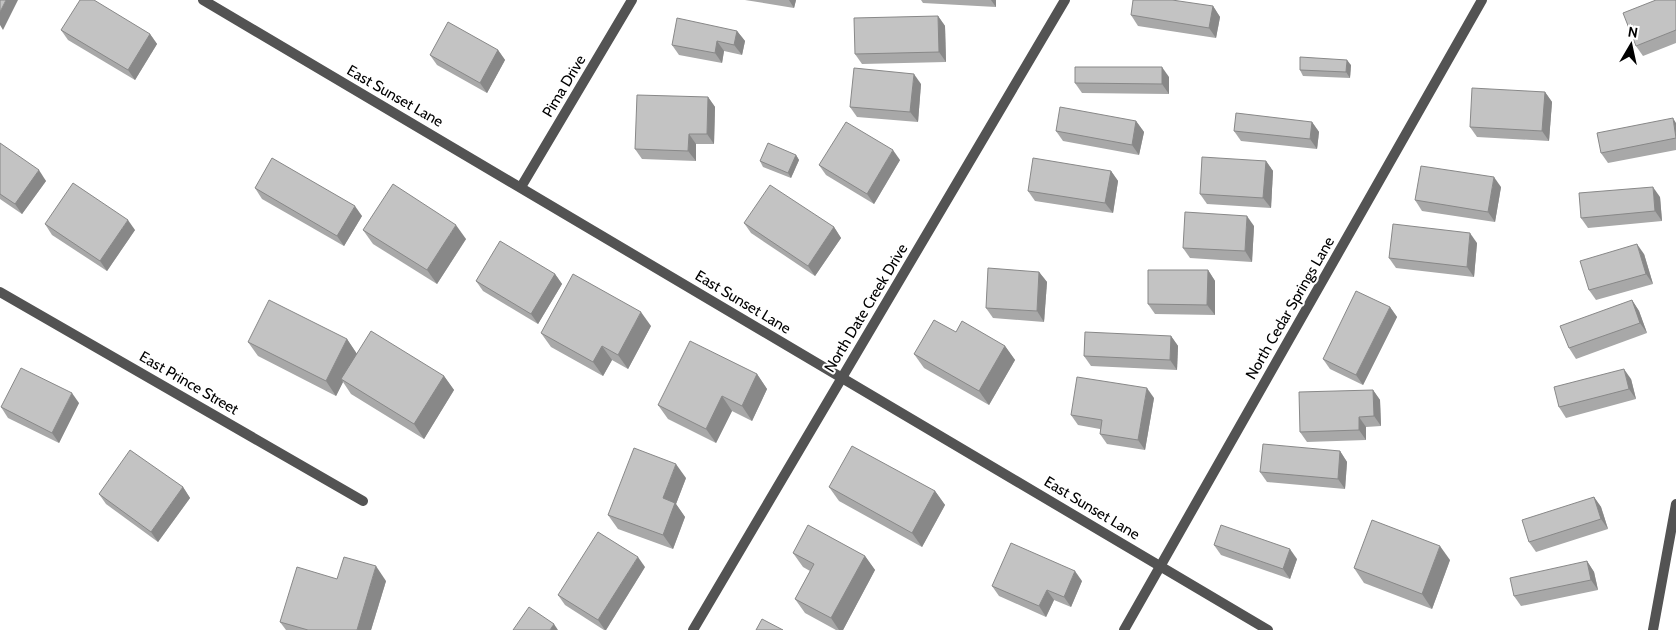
<svg xmlns="http://www.w3.org/2000/svg" width="1676" height="630" viewBox="0 0 1676 630" font-family="Cabin,sans-serif">
<style>
.lines{fill:none;stroke-linecap:round;stroke-linejoin:round}
.minor{stroke:#535353;stroke-width:10}
.tertiary{stroke:#535353;stroke-width:10}
.wall{fill:#a8a8a8}
.shaded-wall{fill:#888}
.building{fill:#c3c3c3;stroke:#888}
.labels{text-anchor:middle;dominant-baseline:central;stroke-width:4;stroke-linejoin:round;paint-order:stroke}
.street-label{font-size:15px;fill:#000;stroke:#fff}
</style>
<rect width="100%" height="100%" fill="#fff"/>
<g class="lines">
<!-- minor -->
<g class="minor">
<polyline points="521,187 632,0"/>
<polyline points="0,292 363,501"/>
<polyline points="693,630 1065,0"/>
<polyline points="1124,630 1482,0"/>
<polyline points="1653,630 1676,504"/>
</g>
<!-- tertiary -->
<polyline class="tertiary" points="203,0 1268,630"/>
</g>
<!-- wall -->
<g class="wall">
<polygon points="745,0 796,0 794,8"/>
<polygon points="921,0 996,0 996,7 923,3"/>
<polygon points="1676,0 1676,43 1643,56 1636,46"/>
<polygon points="1213,6 1220,17 1216,38 1138,26 1131,15"/>
<polygon points="938,16 945,26 946,62 862,64 855,54"/>
<polygon points="61,30 150,34 157,44 135,80 68,40"/>
<polygon points="737,31 745,41 742,55 724,51 722,63 679,55 672,45"/>
<polygon points="498,50 505,60 487,93 437,65 430,55"/>
<polygon points="1351,65 1350,78 1303,76 1300,70"/>
<polygon points="1169,77 1169,94 1082,93 1075,83"/>
<polygon points="921,84 918,122 857,117 850,107"/>
<polygon points="1545,92 1552,102 1549,141 1477,137 1470,127"/>
<polygon points="708,97 715,107 714,144 696,144 696,161 642,159 635,149"/>
<polygon points="1136,121 1144,132 1139,155 1063,141 1056,131"/>
<polygon points="1312,122 1319,132 1317,149 1241,141 1234,131"/>
<polygon points="1676,123 1676,150 1608,163 1601,153"/>
<polygon points="0,143 46,181 22,214 0,199"/>
<polygon points="796,155 799,160 791,178 763,167 760,161"/>
<polygon points="900,160 874,204 826,175 819,165"/>
<polygon points="1266,161 1273,171 1271,208 1207,204 1200,194"/>
<polygon points="1111,171 1118,181 1113,213 1035,201 1028,191"/>
<polygon points="1501,187 1495,222 1422,211 1415,200"/>
<polygon points="255,188 362,216 344,246 262,199"/>
<polygon points="1660,197 1662,221 1588,228 1581,218"/>
<polygon points="744,223 834,227 841,238 815,276 751,233"/>
<polygon points="45,224 135,230 107,271 52,235"/>
<polygon points="1254,226 1252,262 1190,258 1183,248"/>
<polygon points="363,230 466,239 437,284 373,244"/>
<polygon points="1477,243 1474,277 1396,268 1389,258"/>
<polygon points="1644,254 1653,284 1596,300 1589,290"/>
<polygon points="1208,270 1215,281 1215,315 1155,314 1148,304"/>
<polygon points="1039,272 1047,282 1044,322 993,318 986,308"/>
<polygon points="555,274 562,284 538,324 483,291 476,281"/>
<polygon points="1632,300 1639,311 1647,333 1576,359 1569,348"/>
<polygon points="1390,307 1397,317 1363,385 1330,369 1323,359"/>
<polygon points="651,326 628,369 612,360 603,376 551,347 541,333"/>
<polygon points="956,332 1005,346 1015,360 989,405 924,368 914,354"/>
<polygon points="1171,336 1178,346 1177,370 1091,366 1084,356"/>
<polygon points="347,339 357,354 355,358 444,376 454,390 424,439 351,394 343,382 336,396 258,356 248,342"/>
<polygon points="757,374 767,389 752,421 732,411 716,443 668,419 658,405"/>
<polygon points="1631,379 1636,399 1566,418 1559,407"/>
<polygon points="1373,390 1380,400 1381,426 1366,427 1366,440 1307,442 1300,432"/>
<polygon points="1154,398 1145,450 1107,444 1100,434 1100,429 1078,425 1071,415"/>
<polygon points="79,403 59,443 8,418 1,407"/>
<polygon points="1340,451 1347,462 1345,489 1267,482 1260,472"/>
<polygon points="686,478 676,504 685,517 673,549 618,529 608,515"/>
<polygon points="183,487 190,498 158,542 106,504 99,494"/>
<polygon points="829,487 935,491 945,505 922,547 839,501"/>
<polygon points="1594,497 1601,507 1608,529 1536,552 1529,542"/>
<polygon points="1214,545 1297,559 1290,579 1221,555"/>
<polygon points="793,553 865,556 875,570 843,630 836,630 805,613 795,599 810,571 803,567"/>
<polygon points="1450,560 1432,609 1364,583 1354,568"/>
<polygon points="1587,561 1594,572 1598,590 1521,606 1514,596"/>
<polygon points="645,567 606,630 604,630 565,605 558,595"/>
<polygon points="337,579 386,581 371,630 286,630 280,622"/>
<polygon points="1082,581 1071,607 1054,600 1046,617 999,596 992,586"/>
</g>
<!-- shaded-wall -->
<g class="shaded-wall">
<polygon points="6,0 18,0 3,30 0,25 0,12"/>
<polygon points="789,0 796,0 794,8"/>
<polygon points="991,0 996,0 996,7"/>
<polygon points="1213,6 1220,17 1216,38 1209,28"/>
<polygon points="938,16 945,26 946,62 939,52"/>
<polygon points="737,31 745,41 742,55 734,45"/>
<polygon points="150,34 157,44 135,80 128,70"/>
<polygon points="717,41 724,51 722,63 715,53"/>
<polygon points="498,50 505,60 487,93 480,83"/>
<polygon points="1347,60 1351,65 1350,78 1346,72"/>
<polygon points="1162,67 1169,77 1169,94 1162,84"/>
<polygon points="914,74 921,84 918,122 910,112"/>
<polygon points="1545,92 1552,102 1549,141 1542,131"/>
<polygon points="708,97 715,107 714,144 707,134"/>
<polygon points="1673,118 1676,123 1676,137"/>
<polygon points="1136,121 1144,132 1139,155 1132,145"/>
<polygon points="1312,122 1319,132 1317,149 1310,139"/>
<polygon points="689,134 696,144 696,161 688,151"/>
<polygon points="893,150 900,160 874,204 867,194"/>
<polygon points="796,155 799,160 791,178 788,173"/>
<polygon points="1266,161 1273,171 1271,208 1263,198"/>
<polygon points="39,170 46,181 22,214 15,204"/>
<polygon points="1111,171 1118,181 1113,213 1105,203"/>
<polygon points="1494,177 1501,187 1495,222 1488,212"/>
<polygon points="1653,187 1660,197 1662,221 1655,211"/>
<polygon points="355,206 362,216 344,246 337,236"/>
<polygon points="1247,216 1254,226 1252,262 1245,251"/>
<polygon points="128,220 135,230 107,271 100,261"/>
<polygon points="456,225 466,239 437,284 427,270"/>
<polygon points="834,227 841,238 815,276 808,266"/>
<polygon points="1470,233 1477,243 1474,277 1467,267"/>
<polygon points="1637,244 1644,254 1653,284 1646,274"/>
<polygon points="1208,270 1215,281 1215,315 1207,305"/>
<polygon points="1039,272 1047,282 1044,322 1037,311"/>
<polygon points="555,274 562,284 538,324 531,314"/>
<polygon points="1632,300 1639,311 1647,333 1640,323"/>
<polygon points="1390,307 1397,317 1363,385 1356,375"/>
<polygon points="641,312 651,326 628,369 618,355"/>
<polygon points="1171,336 1178,346 1177,370 1170,360"/>
<polygon points="347,339 357,354 343,381 341,379 343,382 336,396 326,381"/>
<polygon points="602,346 612,360 603,376 593,362"/>
<polygon points="1005,346 1015,360 989,405 979,391"/>
<polygon points="1624,369 1631,379 1636,399 1629,389"/>
<polygon points="757,374 767,389 752,421 742,406"/>
<polygon points="444,376 454,390 424,439 414,424"/>
<polygon points="1147,388 1154,398 1145,450 1138,440"/>
<polygon points="1373,390 1380,400 1381,426 1374,416"/>
<polygon points="72,393 79,403 59,443 52,433"/>
<polygon points="722,396 732,411 716,443 706,429"/>
<polygon points="1359,417 1366,427 1366,440 1359,430"/>
<polygon points="1340,451 1347,462 1345,489 1338,479"/>
<polygon points="676,464 686,478 676,504 685,517 673,549 663,535 663,498"/>
<polygon points="183,487 190,498 158,542 151,532"/>
<polygon points="935,491 945,505 922,547 912,533"/>
<polygon points="1594,497 1601,507 1608,529 1601,519"/>
<polygon points="1440,546 1450,560 1432,609 1422,594"/>
<polygon points="1290,549 1297,559 1290,579 1283,569"/>
<polygon points="865,556 875,570 843,630 839,630 831,618"/>
<polygon points="638,557 645,567 606,630 605,630 598,620"/>
<polygon points="1587,561 1594,572 1598,590 1591,580"/>
<polygon points="376,566 386,581 371,630 357,630"/>
<polygon points="1075,571 1082,581 1071,607 1064,597"/>
<polygon points="1047,590 1054,600 1046,617 1039,606"/>
<polygon points="554,624 558,630 550,630"/>
</g>
<!-- building -->
<g class="building">
<polygon points="0,0 6,0 0,12"/>
<polygon points="80,0 94,0 150,34 128,70 61,30"/>
<polygon points="1133,0 1172,0 1213,6 1209,28 1131,15"/>
<polygon points="1656,0 1676,0 1676,30 1636,46 1623,13"/>
<polygon points="938,16 939,52 855,54 854,18"/>
<polygon points="677,18 737,31 734,45 717,41 715,53 672,45"/>
<polygon points="448,22 498,50 480,83 430,55"/>
<polygon points="1300,57 1347,60 1346,72 1300,70"/>
<polygon points="1075,67 1162,67 1162,84 1075,83"/>
<polygon points="854,68 914,74 910,112 850,107"/>
<polygon points="1472,88 1545,92 1542,131 1470,127"/>
<polygon points="637,95 708,97 707,134 689,134 688,151 635,149"/>
<polygon points="1060,107 1136,121 1132,145 1056,131"/>
<polygon points="1236,113 1312,122 1310,139 1234,131"/>
<polygon points="1673,118 1676,138 1601,153 1597,133"/>
<polygon points="846,122 893,150 867,194 819,165"/>
<polygon points="0,143 39,170 15,204 0,194"/>
<polygon points="768,143 796,155 788,173 760,161"/>
<polygon points="1202,157 1266,161 1263,198 1200,194"/>
<polygon points="272,158 355,206 337,236 255,188"/>
<polygon points="1033,158 1111,171 1105,203 1028,191"/>
<polygon points="1421,166 1494,177 1488,212 1415,200"/>
<polygon points="73,183 128,220 100,261 45,224"/>
<polygon points="393,184 456,225 427,270 363,230"/>
<polygon points="770,185 834,227 808,266 744,223"/>
<polygon points="1653,187 1655,211 1581,218 1579,193"/>
<polygon points="1185,212 1247,216 1245,251 1183,248"/>
<polygon points="1393,224 1470,233 1467,267 1389,258"/>
<polygon points="500,241 555,274 531,314 476,281"/>
<polygon points="1637,244 1646,274 1589,290 1580,261"/>
<polygon points="988,268 1039,272 1037,311 986,308"/>
<polygon points="1148,270 1208,270 1207,305 1148,304"/>
<polygon points="573,274 641,312 618,355 602,346 593,362 541,333"/>
<polygon points="1356,291 1390,307 1356,375 1323,359"/>
<polygon points="269,300 347,339 326,381 248,342"/>
<polygon points="1632,300 1640,323 1569,348 1560,326"/>
<polygon points="934,320 956,332 962,321 1005,346 979,391 914,354"/>
<polygon points="371,331 444,376 414,424 341,379"/>
<polygon points="1085,332 1171,336 1170,360 1084,356"/>
<polygon points="690,341 757,374 742,406 722,396 706,429 658,405"/>
<polygon points="21,368 72,393 52,433 1,407"/>
<polygon points="1624,369 1629,389 1559,407 1554,387"/>
<polygon points="1077,377 1147,388 1138,440 1100,434 1102,420 1071,415"/>
<polygon points="1373,390 1374,416 1359,417 1359,430 1300,432 1299,392"/>
<polygon points="1263,444 1340,451 1338,479 1260,472"/>
<polygon points="852,446 935,491 912,533 829,487"/>
<polygon points="634,448 676,464 663,498 675,503 663,535 608,515"/>
<polygon points="130,450 183,487 151,532 99,494"/>
<polygon points="1594,497 1601,519 1529,542 1522,520"/>
<polygon points="1372,520 1440,546 1422,594 1354,568"/>
<polygon points="808,525 865,556 831,618 795,599 814,564 793,553"/>
<polygon points="1221,525 1290,549 1283,569 1214,545"/>
<polygon points="598,532 638,557 598,620 558,595"/>
<polygon points="1011,543 1075,571 1064,597 1047,590 1039,606 992,586"/>
<polygon points="344,557 376,566 357,630 308,630 280,622 297,567 337,579"/>
<polygon points="1587,561 1591,580 1514,596 1510,578"/>
<polygon points="529,607 554,624 550,630 513,630"/>
<polygon points="762,619 783,630 756,630"/>
</g>
<g class="labels">
<!-- street labels -->
<g class="street-label">
<text transform="translate(564 86) rotate(-59)">Pima Drive</text>
<text transform="translate(395 96) rotate(30)">East Sunset Lane</text>
<text transform="translate(743 302) rotate(31)">East Sunset Lane</text>
<text transform="translate(866 308) rotate(-59)">North Date Creek Drive</text>
<text transform="translate(1290 308) rotate(-60)">North Cedar Springs Lane</text>
<text transform="translate(189 383) rotate(30)">East Prince Street</text>
<text transform="translate(1092 508) rotate(31)">East Sunset Lane</text>
</g>
</g>
<!-- north arrow -->
<g transform="translate(1631 45) rotate(9)" stroke="#ffffff" stroke-width="4" paint-order="stroke">
<path d="M0-4L9 19L0 12L-9 19Z" fill="#000000"/>
<text y="-8" font-size="14" font-weight="bold" text-anchor="middle" fill="#000000">N</text>
</g>
</svg>
